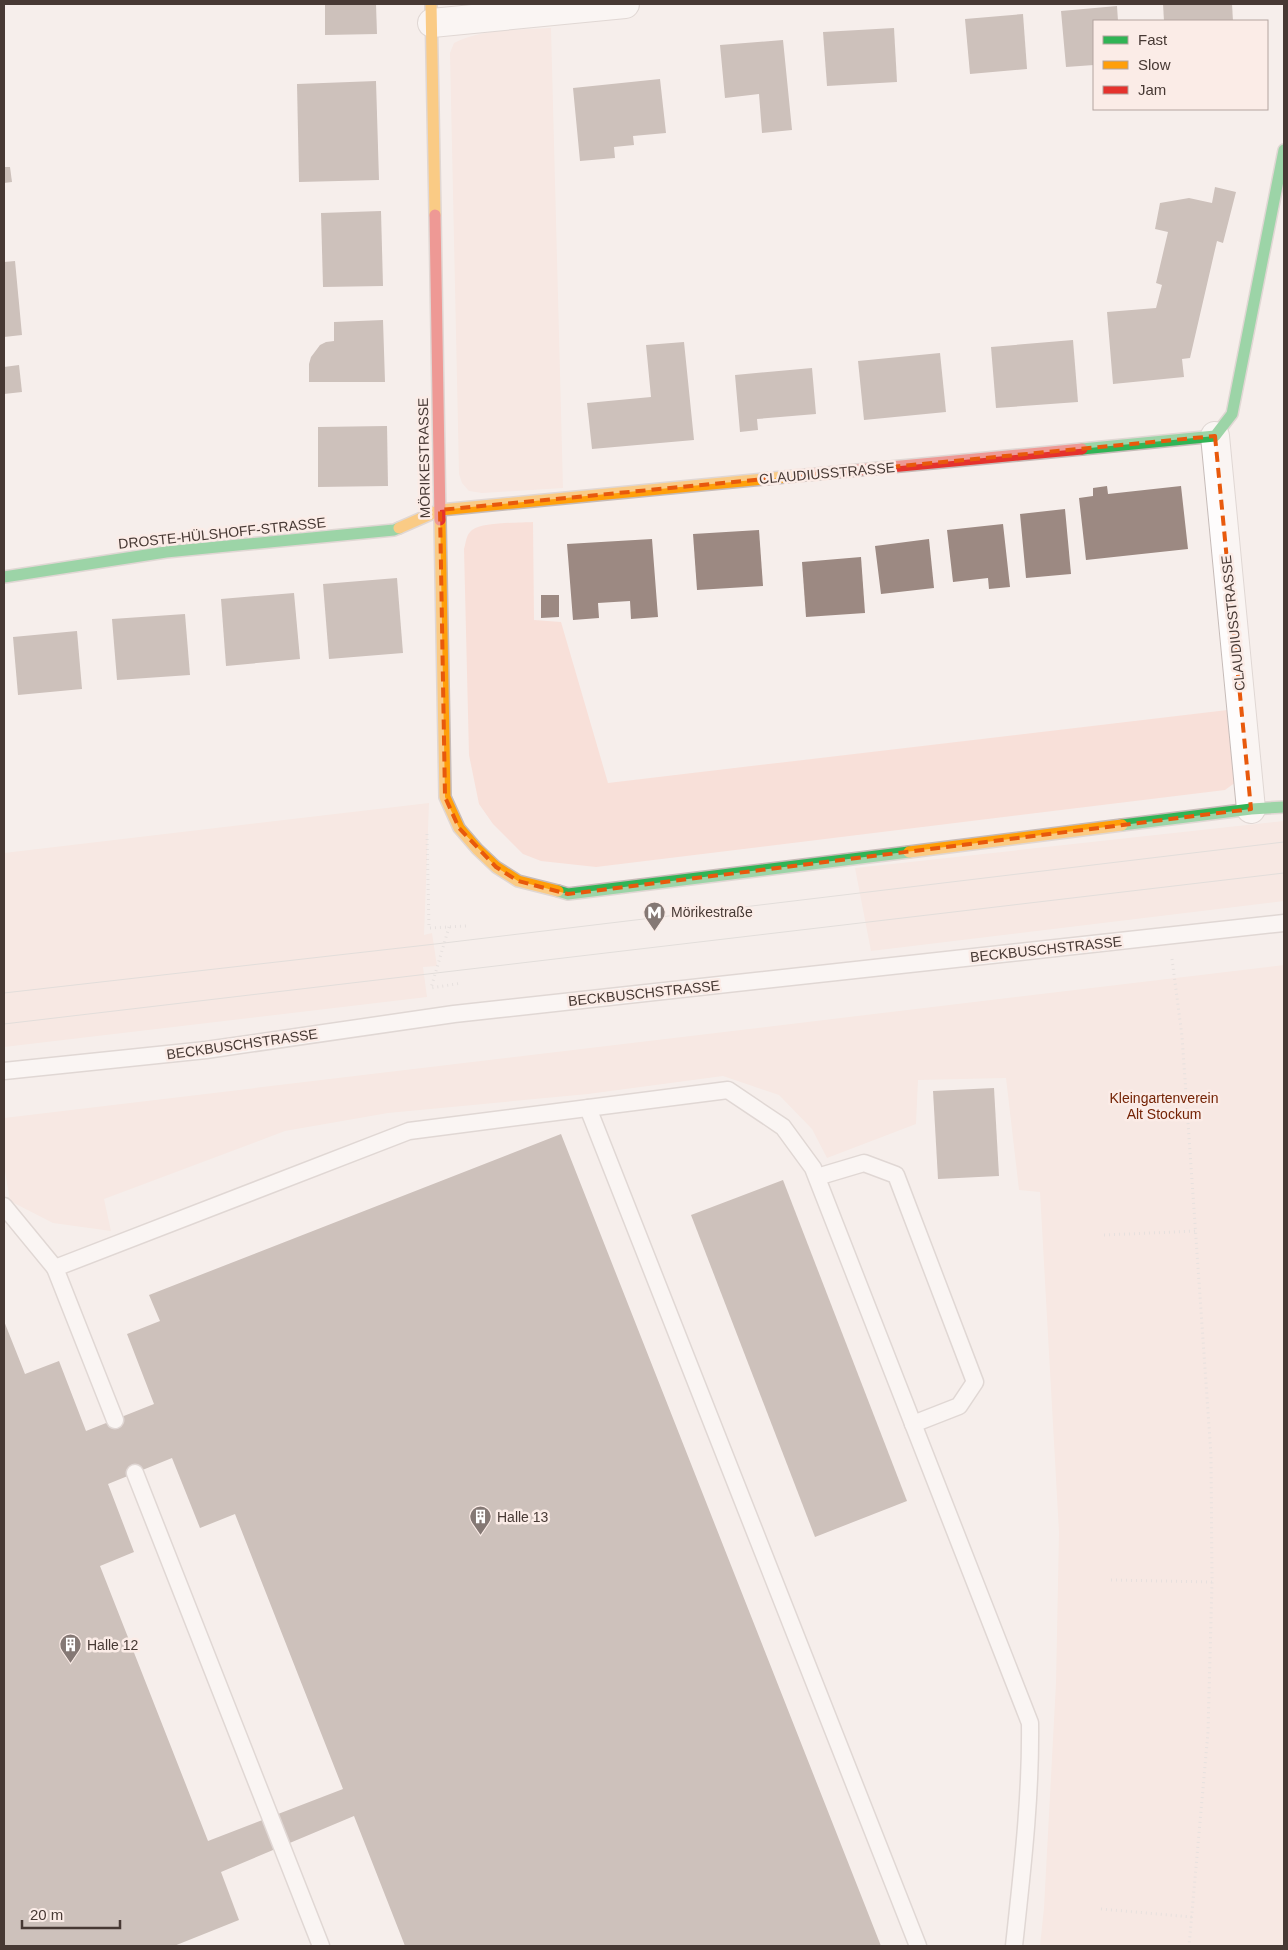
<svg xmlns="http://www.w3.org/2000/svg" width="1288" height="1950" viewBox="0 0 1288 1950" font-family="Helvetica,sans-serif">
<style>
.green{fill:#f8e0d9}
.building{fill:#9c8982;fill-rule:evenodd}
.lines{fill:none;stroke-linecap:round;stroke-linejoin:round}
.lane-casing{stroke:#c6bbb8;stroke-width:19}
.street-casing{stroke:#c6bbb8;stroke-width:30}
.fast-casing{stroke:#c6bbb8;stroke-width:14}
.slow-casing{stroke:#c6bbb8;stroke-width:14}
.jam-casing{stroke:#c6bbb8;stroke-width:14}
.path{stroke:#d4cfcf;stroke-width:3;stroke-dasharray:1 4;stroke-linecap:butt}
.lane{stroke:#fefcfc;stroke-width:16}
.street{stroke:#fefcfc;stroke-width:28}
.fast{stroke:#30b455;stroke-width:11}
.slow{stroke:#ff9f0a;stroke-width:11}
.jam{stroke:#e5322d;stroke-width:11}
.tram{stroke:#cbc8c6;stroke-width:1}
.marked{fill:none;stroke:#e8590c;stroke-width:4;stroke-dasharray:10 6;stroke-linejoin:round}
.labels{text-anchor:middle;dominant-baseline:central;stroke-width:5;stroke-linejoin:round;paint-order:stroke}
.street-label{font-size:14px;fill:#473934;stroke:#fbece7}
.poi-label{font-size:14px;fill:#473934;stroke:#fbece7;text-anchor:start}
.park-label{font-size:14px;fill:#742305;stroke:#fbece7}
</style>
<rect width="100%" height="100%" fill="#f6eeeb"/>
<!-- green -->
<g class="green">
<path d="M551,28l12,460 -81,5 -13,-2 -7,-8 -3,-9 -9,-421 4,-10c29,-15 65,-13 97,-15z"/>
<path d="M533,522l1,98 27,2 47,161 628,-74v73l-11,8 -629,77 -55,-6 -18,-7 -30,-30 -14,-20 -10,-49 -5,-206c2,-7 2,-14 8,-19 11,-8 46,-7 61,-8z"/>
<polygon points="429,803 424,935 432,933 437,966 423,967 427,997 4,1047 4,853"/>
<polygon points="1284,821 1284,901 871,951 855,868"/>
<polygon points="1284,965 1284,1946 1040,1946 1044,1908 1056,1683 1059,1532 1040,1192 1019,1190 1006,1078 918,1080 916,1124 827,1158 812,1129 779,1095 723,1076 588,1094 388,1113 285,1131 104,1199 111,1231 53,1223 10,1201 4,1165 4,1118"/>
</g>
<!-- building -->
<g class="building">
<polygon points="325,4 376,4 377,34 325,35"/>
<polygon points="1163,4 1232,4 1233,21 1164,21"/>
<polygon points="1117,6 1118,21 1094,21 1094,65 1066,67 1061,11"/>
<polygon points="1023,14 1027,69 970,74 965,19"/>
<polygon points="894,28 897,82 827,86 823,32"/>
<polygon points="783,40 792,130 762,133 759,94 725,98 720,45"/>
<polygon points="660,79 666,133 633,136 634,145 614,147 615,158 580,161 573,88"/>
<polygon points="376,81 379,180 299,182 297,84"/>
<polygon points="4,167 10,167 12,182 4,183"/>
<polygon points="1215,187 1236,192 1223,243 1217,241 1190,358 1182,359 1184,377 1113,384 1107,312 1156,308 1162,285 1156,283 1168,232 1155,229 1160,203 1189,198 1212,203"/>
<polygon points="381,211 383,286 323,287 321,213"/>
<polygon points="15,261 22,335 4,337 4,262"/>
<polygon points="383,320 385,382 309,382 309,364 311,357 320,345 326,342 334,341 334,322"/>
<polygon points="1073,340 1078,402 996,408 991,347"/>
<polygon points="684,342 694,440 592,449 587,403 651,397 646,345"/>
<polygon points="940,353 946,412 864,420 858,361"/>
<polygon points="19,365 22,392 4,394 4,367"/>
<polygon points="812,368 816,414 757,419 758,430 740,432 735,375"/>
<polygon points="387,426 388,486 318,487 318,427"/>
<polygon points="1107,486 1108,494 1181,486 1188,549 1086,560 1079,498 1093,496 1093,488"/>
<polygon points="1065,509 1071,574 1026,578 1020,514"/>
<polygon points="1003,524 1010,587 989,589 988,578 953,582 947,530"/>
<polygon points="759,530 763,586 697,590 693,534"/>
<polygon points="652,539 658,617 631,619 630,601 598,603 599,618 573,620 567,544"/>
<polygon points="929,539 934,588 881,594 875,546"/>
<polygon points="861,557 865,613 806,617 802,562"/>
<polygon points="397,578 403,653 329,659 323,584"/>
<polygon points="294,593 300,659 226,666 221,599"/>
<polygon points="541,595 559,595 559,617 541,618"/>
<polygon points="185,614 190,675 117,680 112,619"/>
<polygon points="77,631 82,689 18,695 13,637"/>
<polygon points="994,1088 999,1176 938,1179 933,1091"/>
<path d="M561,1134l320,812h-476l-51,-130 -133,56 18,48 -65,26h-170v-625l21,53 34,-13 27,70 68,-27 -27,-70 33,-13 -11,-26zM172,1458l28,70 35,-14 108,275 -135,52 -108,-275 34,-14 -26,-68z"/>
<polygon points="783,1180 907,1501 815,1537 691,1215"/>
</g>
<g class="lines">
<defs>
<g id="lane">
<polyline points="4,1071 206,1050 454,1014 1284,923"/>
<polyline points="588,1108 918,1946"/>
<polyline points="817,1177 864,1163 896,1175 975,1382 959,1406 913,1424"/>
<polyline points="4,1206 55,1268"/>
<path d="M115,1420l-60,-152 354,-137 319,-41 55,37 30,41 217,555c1,75 -8,149 -16,223"/>
<polyline points="135,1473 321,1946"/>
</g>
<g id="street">
<polyline points="432,23 625,4"/>
<polyline points="1215,436 1251,809"/>
</g>
<g id="fast">
<polyline points="1082,449 1215,436 1232,414 1284,150"/>
<polyline points="4,577 166,552 394,530 399,528"/>
<polyline points="1122,825 1251,809 1284,807"/>
<polyline points="558,891 568,894 909,852"/>
</g>
<g id="slow">
<polyline points="431,4 435,215"/>
<polyline points="440,520 445,797 459,828 477,849 496,867 518,881 558,891"/>
<polyline points="399,528 440,510 805,475"/>
<polyline points="909,852 1122,825"/>
</g>
<g id="jam">
<polyline points="435,215 440,520"/>
<polyline points="805,475 1082,449"/>
</g>
</defs>
<!-- lane casing -->
<use href="#lane" class="lane-casing"/>
<!-- street casing -->
<use href="#street" class="street-casing"/>
<!-- fast casing -->
<use href="#fast" class="fast-casing"/>
<!-- slow casing -->
<use href="#slow" class="slow-casing"/>
<!-- jam casing -->
<use href="#jam" class="jam-casing"/>
<!-- path -->
<g class="path">
<polyline points="427,834 429,928 466,926"/>
<polyline points="449,927 431,988 462,983"/>
<polyline points="1172,959 1182,1036 1211,1455 1212,1582 1208,1732 1189,1946"/>
<polyline points="1104,1235 1197,1231"/>
<polyline points="1111,1580 1212,1582"/>
<polyline points="1101,1909 1192,1917"/>
</g>
<!-- lane -->
<use href="#lane" class="lane"/>
<!-- street -->
<use href="#street" class="street"/>
<!-- fast -->
<use href="#fast" class="fast"/>
<!-- slow -->
<use href="#slow" class="slow"/>
<!-- jam -->
<use href="#jam" class="jam"/>
<!-- tram -->
<g class="tram">
<polyline points="4,993 444,943 1284,842"/>
<polyline points="4,1024 1284,873"/>
</g>
</g>
<!-- marked area -->
<path d="M0 0H1288V1950H0ZM1215,436l36,373 -683,85 -50,-13 -22,-14 -37,-39 -14,-31 -5,-287z" fill="#f6eeeb" fill-opacity=".55" fill-rule="evenodd"/>
<path class="marked" d="M1215,436l36,373 -683,85 -50,-13 -22,-14 -37,-39 -14,-31 -5,-287z"/>
<!-- icons -->
<defs>
<symbol id="metro-pin" viewBox="-11 -11 22 30"><path d="M0 17L-7.5 6A9.5 9.5 0 1 1 7.5 6Z" fill="#847874" stroke="#fbece7"/><path d="M-5.5 5V-5H-3L0 0L3-5H5.5V5H3V-.5L0 4L-3-.5V5Z" fill="#fff"/></symbol>
<symbol id="building-pin" viewBox="-11 -11 22 30"><path d="M0 17L-7.5 6A9.5 9.5 0 1 1 7.5 6Z" fill="#847874" stroke="#fbece7"/><path d="M-4-6H4V6H1V3H-1V6H-4ZM-2.5-4.3h1.7v1.8h-1.7ZM.8-4.3h1.7v1.8H.8ZM-2.5-1h1.7V.8h-1.7ZM.8-1h1.7V.8H.8Z" fill="#fff"/></symbol>
</defs>
<g fill-rule="evenodd">
<use href="#metro-pin" x="642" y="900" width="25" height="34"/>
<use href="#building-pin" x="468" y="1504" width="25" height="34"/>
<use href="#building-pin" x="58" y="1632" width="25" height="34"/>
</g>
<g class="labels">
<!-- street labels -->
<g class="street-label">
<text transform="translate(424 458) rotate(-91)">MÖRIKESTRASSE</text>
<text transform="translate(827 473) rotate(-5)">CLAUDIUSSTRASSE</text>
<text transform="translate(222 533) rotate(-6)">DROSTE-HÜLSHOFF-STRASSE</text>
<text transform="translate(1233 623) rotate(-96)">CLAUDIUSSTRASSE</text>
<text transform="translate(1046 949) rotate(-6)">BECKBUSCHSTRASSE</text>
<text transform="translate(644 993) rotate(-6)">BECKBUSCHSTRASSE</text>
<text transform="translate(242 1044) rotate(-8)">BECKBUSCHSTRASSE</text>
</g>
<!-- poi labels -->
<g class="poi-label">
<text x="671" y="912">Mörikestraße</text>
<text x="497" y="1517">Halle 13</text>
<text x="87" y="1645">Halle 12</text>
</g>
<!-- park labels -->
<g class="park-label">
<text x="1164" y="1098">Kleingartenverein<tspan x="1164" dy="16">Alt Stockum</tspan></text>
</g>
</g>
<!-- border -->
<rect width="1288" height="1950" fill="none" stroke="#473934" stroke-width="10"/>
<!-- legend -->
<rect x="1093" y="20" width="175" height="90" fill="#fbece7" stroke="#b3a49f"/>
<rect x="1103" y="36" width="25" height="8" fill="#30b455" stroke="#b3a49f"/>
<text x="1138" y="45" font-size="15" fill="#473934">Fast</text>
<rect x="1103" y="61" width="25" height="8" fill="#ff9f0a" stroke="#b3a49f"/>
<text x="1138" y="70" font-size="15" fill="#473934">Slow</text>
<rect x="1103" y="86" width="25" height="8" fill="#e5322d" stroke="#b3a49f"/>
<text x="1138" y="95" font-size="15" fill="#473934">Jam</text>
<!-- scale -->
<path d="M22 1920v8h98v-8" fill="none" stroke="#473934" stroke-width="2.5"/>
<text x="30" y="1920" font-size="15" fill="#473934" stroke="#fbece7" stroke-width="4" paint-order="stroke">20 m</text>
</svg>
